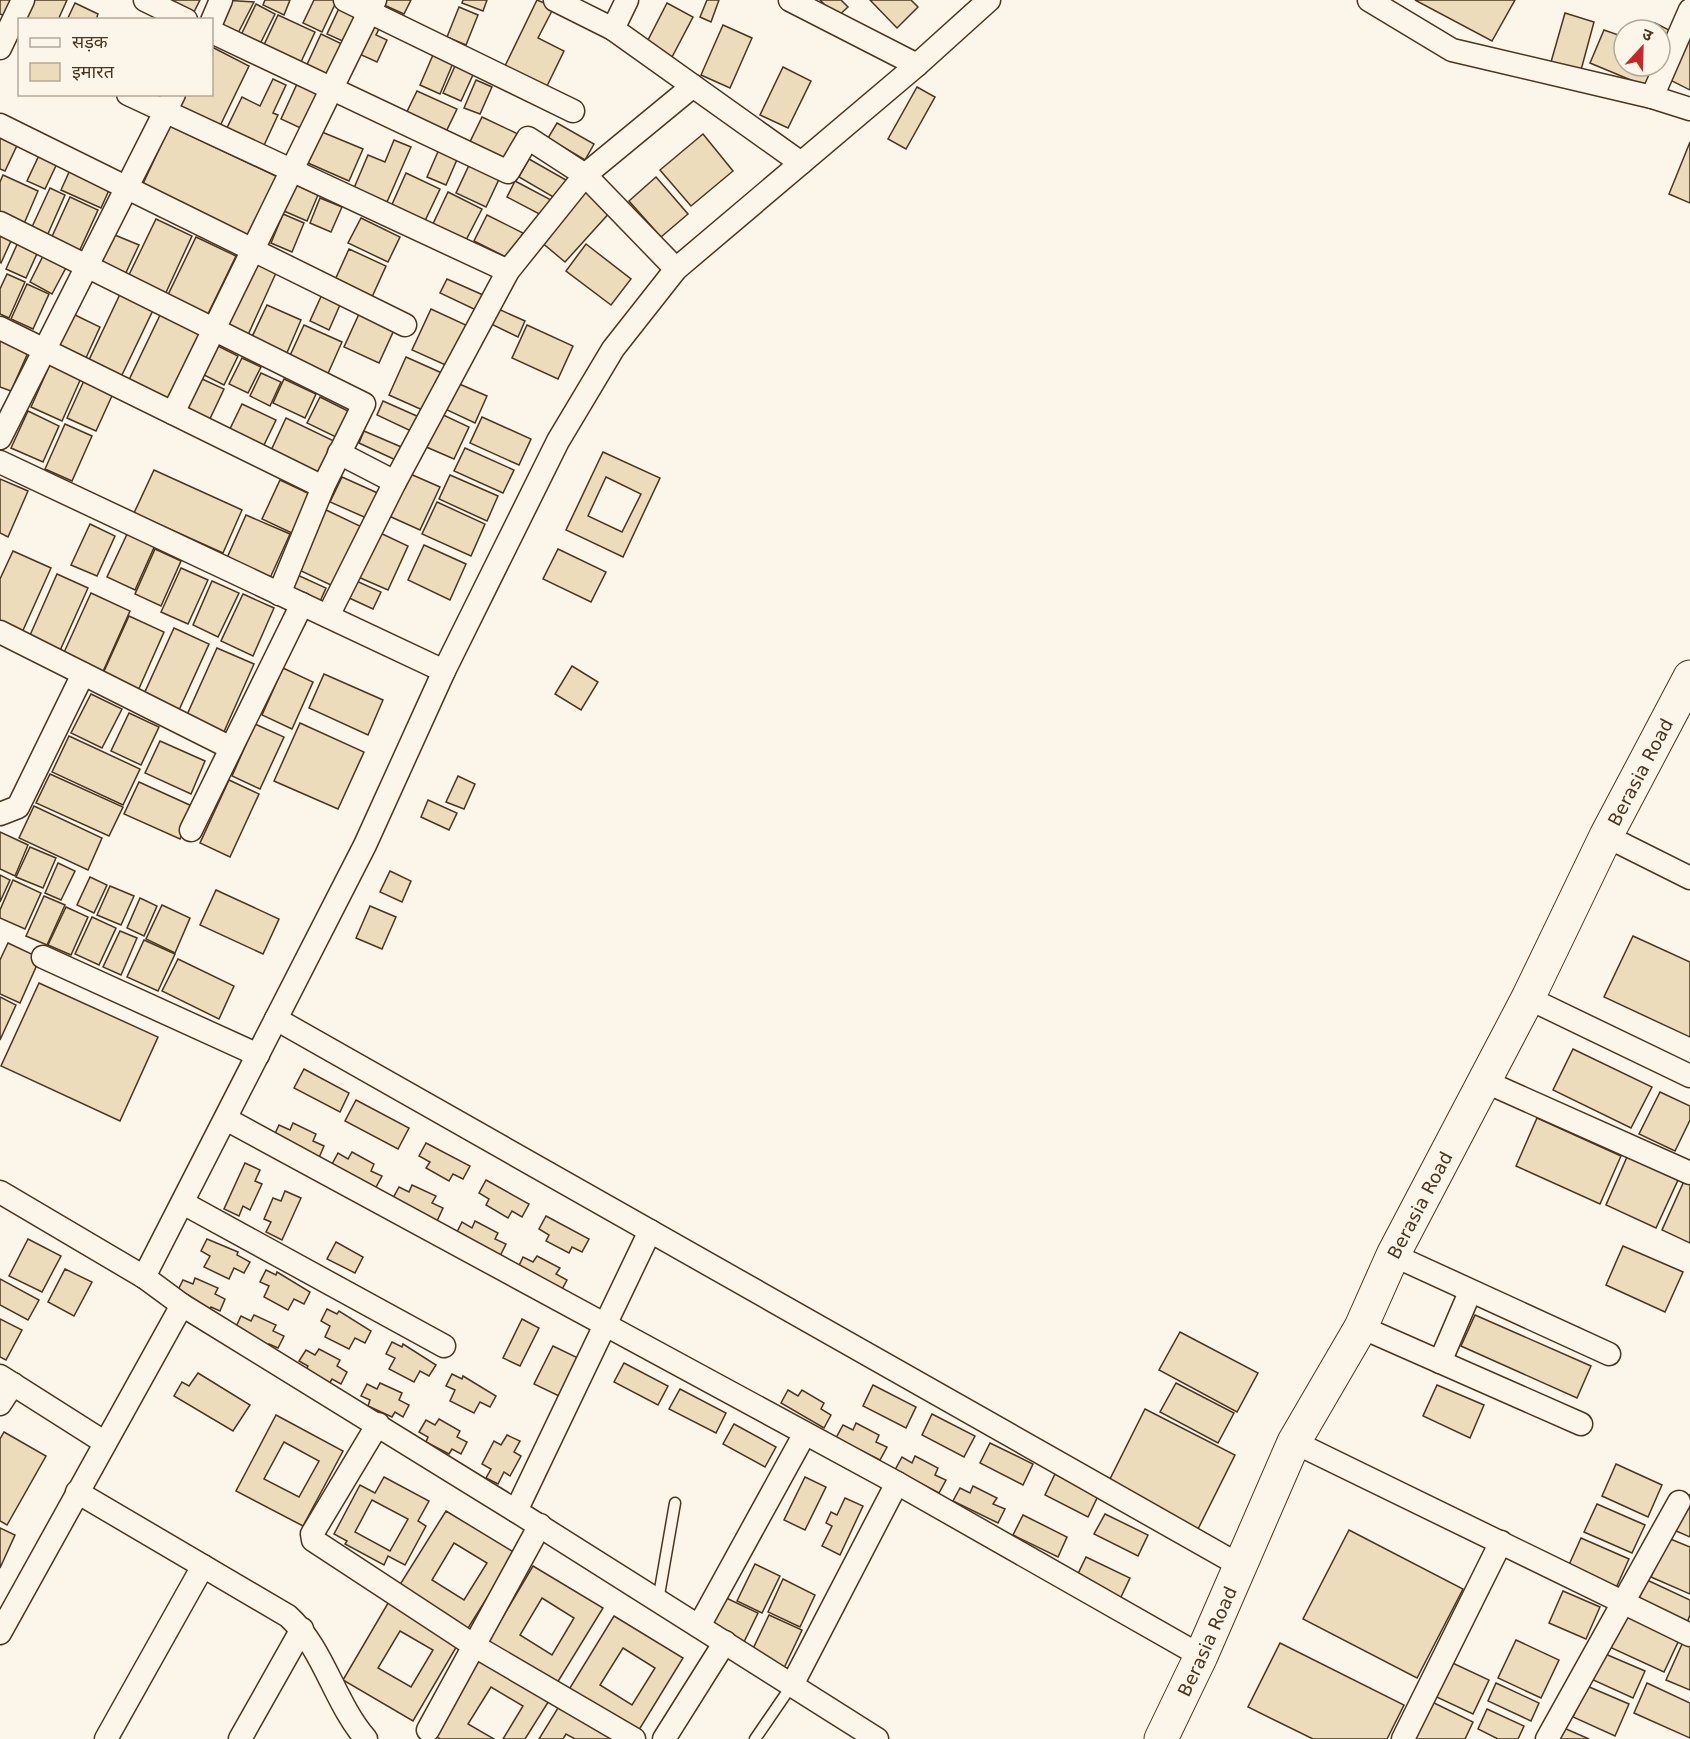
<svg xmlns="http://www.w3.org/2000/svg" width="1690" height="1739" viewBox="0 0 1690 1739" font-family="'DejaVu Sans','Noto Sans Devanagari',sans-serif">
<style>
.building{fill:#ecdcbc;stroke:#4a3520;stroke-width:1.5;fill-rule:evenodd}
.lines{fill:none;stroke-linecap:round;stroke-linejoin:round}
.service-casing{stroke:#4a3520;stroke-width:13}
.minor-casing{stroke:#4a3520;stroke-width:25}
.primary-casing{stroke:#4a3520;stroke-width:35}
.service{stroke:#fbf6e9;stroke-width:10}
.minor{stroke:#fbf6e9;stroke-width:22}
.primary{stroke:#fbf6e9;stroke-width:33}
.labels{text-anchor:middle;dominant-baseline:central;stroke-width:4.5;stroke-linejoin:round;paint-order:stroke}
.street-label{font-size:18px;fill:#4a3520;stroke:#fbf6e9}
</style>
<rect width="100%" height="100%" fill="#fbf6e9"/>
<!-- building -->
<g class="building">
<polygon points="0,0 17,0 9,18 0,14"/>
<polygon points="34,0 67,0 58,20 25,20"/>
<polygon points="169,0 200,0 194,12"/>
<polygon points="223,0 254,2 236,37 212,25"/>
<polygon points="265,0 290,0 284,15 263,5"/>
<polygon points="314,0 337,0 322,32 303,23"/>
<polygon points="386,0 411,0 404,14 384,5"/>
<polygon points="463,0 487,0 483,11 462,3"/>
<polygon points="537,0 554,7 538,38 564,51 546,88 504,68"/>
<polygon points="707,0 719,0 711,22 700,17"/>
<polygon points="820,0 841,0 848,7 837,17"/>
<polygon points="870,0 911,0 918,7 897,28"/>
<polygon points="1415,0 1515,0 1492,41"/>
<polygon points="75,3 98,14 96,20 67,20"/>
<polygon points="667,3 693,17 672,57 646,44"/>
<polygon points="256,4 275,14 260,44 241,35"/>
<polygon points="341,4 362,13 347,43 327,34"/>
<polygon points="459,7 478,15 466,45 447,37"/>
<polygon points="1565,13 1594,22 1581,70 1551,62"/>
<polygon points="278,15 315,32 300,64 263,47"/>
<polygon points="372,21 381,25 376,35 387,40 377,62 357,53"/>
<polygon points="1655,23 1673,32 1660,64 1660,30 1653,30"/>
<polygon points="723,25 752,38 730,88 701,75"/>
<polygon points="1604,30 1624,37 1624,66 1659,66 1650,88 1590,63"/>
<polygon points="321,34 342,44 326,79 305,69"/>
<polygon points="1687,38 1690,40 1690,90 1666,78"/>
<polygon points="212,47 249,66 219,128 172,105 177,94 212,94"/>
<polygon points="436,48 456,56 440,94 420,85"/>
<polygon points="459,57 477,66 461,101 443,93"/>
<polygon points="783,67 811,81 788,128 760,115"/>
<polygon points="273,79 286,85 273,113 278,115 260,154 223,136 242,97 260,106"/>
<polygon points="476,80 492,87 480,114 464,108"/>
<polygon points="297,84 323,96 307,131 281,119"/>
<polygon points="917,87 935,97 906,149 888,139"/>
<polygon points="417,91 457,109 442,140 402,122"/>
<polygon points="482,117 518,134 504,164 468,146"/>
<polygon points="557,123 594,144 585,160 548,138"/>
<polygon points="170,126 278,177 248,239 141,188"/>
<polygon points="322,132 363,149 349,181 308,163"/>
<polygon points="703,134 733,171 691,206 660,170"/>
<polygon points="0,136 20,139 5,171 0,169"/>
<polygon points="394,140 411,147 387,202 354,188 368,155 385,162"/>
<polygon points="1690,142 1690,203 1669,194"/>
<polygon points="440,147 459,155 446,185 427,177"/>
<polygon points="42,149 60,157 45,189 27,181"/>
<polygon points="529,159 566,180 555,198 519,177"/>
<polygon points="471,161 501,175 486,207 456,193"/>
<polygon points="70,170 110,188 101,208 61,190"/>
<polygon points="406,173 440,189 423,225 390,209"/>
<polygon points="3,175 38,191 23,226 0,216 0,182"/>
<polygon points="656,177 688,214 661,237 629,201"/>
<polygon points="515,181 553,201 545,217 507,197"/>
<polygon points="296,185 318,195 307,221 284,211"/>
<polygon points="50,188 65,195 47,236 31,229"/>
<polygon points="587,188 612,210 565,262 540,241"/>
<polygon points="448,192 482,209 465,242 432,226"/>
<polygon points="70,197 98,210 78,254 50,241"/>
<polygon points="320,198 342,207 331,232 310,223"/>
<polygon points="283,214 304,223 292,252 271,243"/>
<polygon points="487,215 523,233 510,259 474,241"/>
<polygon points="361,218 400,237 388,262 348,243"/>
<polygon points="156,219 192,236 163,299 126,281"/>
<polygon points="0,225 15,232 1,263 0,262"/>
<polygon points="110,233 139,245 122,281 94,268"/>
<polygon points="196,237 236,256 205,320 165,301"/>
<polygon points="20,238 40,247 26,278 6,269"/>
<polygon points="586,244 631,279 611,305 566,271"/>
<polygon points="349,249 386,266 372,297 335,280"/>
<polygon points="46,250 69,262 52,294 30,282"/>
<polygon points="253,263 276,273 247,337 224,327"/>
<polygon points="7,274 25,282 9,318 0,314 0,289"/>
<polygon points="447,279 483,295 476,310 440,293"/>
<polygon points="27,284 49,294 33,329 11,319"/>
<polygon points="122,290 155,306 121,377 88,362"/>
<polygon points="324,290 343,298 329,330 310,321"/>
<polygon points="267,305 301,320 286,355 251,339"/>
<polygon points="494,307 525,321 518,337 487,322"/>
<polygon points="431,309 468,326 450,367 412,350"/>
<polygon points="162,311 203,330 169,401 128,382"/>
<polygon points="73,314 100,327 85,360 58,347"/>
<polygon points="359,314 394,330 379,363 344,347"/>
<polygon points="304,325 342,342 326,378 288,360"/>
<polygon points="527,325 573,346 558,379 512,358"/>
<polygon points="0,334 30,348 11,391 0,387"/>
<polygon points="214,344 238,356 224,385 200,373"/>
<polygon points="406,357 444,374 427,412 389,395"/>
<polygon points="242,358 261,367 248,393 229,384"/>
<polygon points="51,362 82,376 62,421 31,407"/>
<polygon points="261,373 281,382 270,406 250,396"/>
<polygon points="87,374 116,387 96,431 67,418"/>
<polygon points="200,378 224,389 207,425 183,413"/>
<polygon points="284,379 316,394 305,418 273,403"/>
<polygon points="457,383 487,396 475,423 445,409"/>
<polygon points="320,397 352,413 340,439 307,423"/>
<polygon points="383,401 419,417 413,432 377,415"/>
<polygon points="242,404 276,420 262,449 228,433"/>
<polygon points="28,411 59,426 43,462 11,448"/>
<polygon points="439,413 469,427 454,459 424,446"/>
<polygon points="482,417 531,439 519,465 470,443"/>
<polygon points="286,418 336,442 319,479 269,455"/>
<polygon points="65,424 92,436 72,481 45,469"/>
<polygon points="364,431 406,449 400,462 359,443"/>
<polygon points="465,448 514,470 503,493 454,471"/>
<path d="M603,452l57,26 -37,79 -57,-27zM606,477l35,17 -19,38 -34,-16z"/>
<polygon points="154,470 242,510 223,553 134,513"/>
<polygon points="408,473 440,487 420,530 389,516"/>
<polygon points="450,475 498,496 487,521 439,499"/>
<polygon points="342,477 382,495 371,520 330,502"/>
<polygon points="0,479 28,491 8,537 0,533"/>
<polygon points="280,480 314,496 296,535 262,519"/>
<polygon points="437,502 485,524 471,556 422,534"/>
<polygon points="324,509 362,527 335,587 297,569"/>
<polygon points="246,515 290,534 270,578 227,558"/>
<polygon points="90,524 115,536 97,576 71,565"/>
<polygon points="129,530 156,543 135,590 107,577"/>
<polygon points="376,531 408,546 388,590 356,576"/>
<polygon points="424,545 466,564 450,600 408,580"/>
<polygon points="155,549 181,561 161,606 135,594"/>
<polygon points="558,549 606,572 591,602 543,579"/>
<polygon points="13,551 51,568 20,637 0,629 0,579"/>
<polygon points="181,568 208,580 188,624 161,612"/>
<polygon points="293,573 326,588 318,606 285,591"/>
<polygon points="57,574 88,588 58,655 27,642"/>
<polygon points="352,579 381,592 373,609 345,596"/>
<polygon points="212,581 239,593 218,637 193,625"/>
<polygon points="91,593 130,611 101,676 61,659"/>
<polygon points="243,594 274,608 253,656 221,641"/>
<polygon points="129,616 164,632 137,693 101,678"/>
<polygon points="174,628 209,644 179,710 144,694"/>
<polygon points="217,648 254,664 223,734 186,717"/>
<polygon points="572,666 598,682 581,710 555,694"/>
<polygon points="283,668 313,682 292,729 262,715"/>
<polygon points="324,674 383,700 368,735 309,708"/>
<polygon points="91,694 122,709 102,748 71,733"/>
<polygon points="129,713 159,727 141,765 111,751"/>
<polygon points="300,723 364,752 338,809 274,781"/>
<polygon points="255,724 284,737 260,789 232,776"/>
<polygon points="69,736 140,769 123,805 52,772"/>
<polygon points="160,741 205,761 191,794 145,773"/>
<polygon points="50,774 123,807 109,836 36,803"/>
<polygon points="458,776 475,784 464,809 446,802"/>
<polygon points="229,780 259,794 230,857 200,843"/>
<polygon points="139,782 194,807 180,839 124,814"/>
<polygon points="428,800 457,813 449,830 421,817"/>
<polygon points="34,806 102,838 88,870 19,838"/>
<polygon points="0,832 28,845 15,876 0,869"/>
<polygon points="30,847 56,858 43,888 16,877"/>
<polygon points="58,863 75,871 61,900 45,893"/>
<polygon points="390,871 411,881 402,902 380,892"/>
<polygon points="0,875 10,880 0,902"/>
<polygon points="90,877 107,885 94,913 77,905"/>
<polygon points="13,880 41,893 25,929 0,918 0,910"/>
<polygon points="110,886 134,896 121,925 97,915"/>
<polygon points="216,890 279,919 263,954 200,925"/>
<polygon points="44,896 65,905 47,945 26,936"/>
<polygon points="140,898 157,906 144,936 127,928"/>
<polygon points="162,905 190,918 175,953 146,939"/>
<polygon points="370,906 396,917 382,949 356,938"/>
<polygon points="66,907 88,917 71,955 48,945"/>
<polygon points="92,917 116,928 99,965 75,954"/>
<polygon points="120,931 137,938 121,975 103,967"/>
<polygon points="1633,936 1690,962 1690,1037 1604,997"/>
<polygon points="144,940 175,954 158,991 127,977"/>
<polygon points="8,943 40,958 20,1003 0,994 0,960"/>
<polygon points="178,959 234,986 219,1019 162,991"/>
<polygon points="39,983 158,1037 120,1121 1,1066"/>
<polygon points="0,997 16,1005 0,1040"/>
<polygon points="1573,1049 1652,1087 1631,1128 1553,1090"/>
<polygon points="304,1069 349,1093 340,1112 294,1088"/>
<polygon points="1660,1092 1690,1106 1690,1120 1675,1151 1639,1134"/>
<polygon points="356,1100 409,1128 398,1149 345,1121"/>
<polygon points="1537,1118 1621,1156 1600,1204 1516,1166"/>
<polygon points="293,1123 316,1134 313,1141 324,1146 318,1160 273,1138 279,1125 290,1130"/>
<polygon points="426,1143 470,1166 463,1179 453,1174 449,1181 426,1168 430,1162 419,1156"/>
<polygon points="352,1152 374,1164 371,1171 382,1176 375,1189 331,1166 338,1153 348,1159"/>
<polygon points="1627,1157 1678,1180 1656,1228 1606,1205"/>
<polygon points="245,1163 260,1170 255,1181 262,1184 250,1210 243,1206 239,1216 224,1209"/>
<polygon points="1685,1179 1690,1181 1690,1243 1662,1230"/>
<polygon points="486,1180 529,1204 522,1217 512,1211 508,1218 486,1205 489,1199 479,1193"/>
<polygon points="412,1185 436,1196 432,1203 443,1208 437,1221 392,1200 399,1187 409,1192"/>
<polygon points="285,1191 301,1198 282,1240 266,1232 271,1222 264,1219 273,1198 281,1201"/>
<polygon points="546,1216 589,1239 582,1252 572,1247 569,1253 546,1241 549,1235 539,1229"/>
<polygon points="475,1221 498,1233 495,1239 506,1244 499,1258 455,1236 462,1222 472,1228"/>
<polygon points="28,1239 61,1256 42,1292 9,1276"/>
<polygon points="207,1239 238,1252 237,1255 250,1262 244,1273 234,1268 229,1279 204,1267 210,1256 201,1251"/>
<polygon points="336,1242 363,1257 355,1273 327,1259"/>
<polygon points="1623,1246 1683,1272 1665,1312 1606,1285"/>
<polygon points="537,1256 560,1268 556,1274 567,1280 560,1293 517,1270 523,1257 533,1262"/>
<polygon points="65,1269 92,1282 74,1316 48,1302"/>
<polygon points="266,1270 276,1275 277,1272 310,1292 304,1304 294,1299 288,1310 264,1297 269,1286 260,1282"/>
<polygon points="195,1278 218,1288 215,1294 225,1299 220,1311 211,1307 208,1313 177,1292 183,1280 193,1284"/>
<polygon points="0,1279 39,1300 28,1320 0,1305"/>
<polygon points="327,1309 337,1314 339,1311 371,1331 365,1343 355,1338 349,1349 325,1337 330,1326 321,1321"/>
<polygon points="254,1315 276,1325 273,1331 284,1336 278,1348 269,1344 267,1349 235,1329 241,1316 251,1321"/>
<polygon points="1475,1315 1591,1366 1577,1398 1461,1346"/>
<polygon points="0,1319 22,1330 6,1360 0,1357"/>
<polygon points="522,1319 539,1328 520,1366 503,1358"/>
<polygon points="1180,1332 1258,1373 1237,1412 1159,1370"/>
<polygon points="392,1342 402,1347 403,1344 436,1365 429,1376 420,1371 414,1382 389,1369 395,1358 386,1354"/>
<polygon points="553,1346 578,1358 559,1396 534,1384"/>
<polygon points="319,1349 340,1360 337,1366 347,1372 341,1384 332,1379 329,1384 305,1371 308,1366 299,1361 306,1350 315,1355"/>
<polygon points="624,1363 668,1386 658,1405 614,1382"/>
<polygon points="198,1373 250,1405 233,1431 174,1396 182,1382 189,1386"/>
<polygon points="452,1374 462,1379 463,1376 496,1396 490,1407 480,1402 474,1413 450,1401 455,1390 446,1386"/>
<polygon points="380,1383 402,1393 399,1400 409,1405 403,1417 395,1412 392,1417 368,1406 370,1400 361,1396 367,1384 377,1389"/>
<polygon points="1176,1383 1234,1413 1218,1443 1160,1412"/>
<polygon points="873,1385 916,1407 906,1428 863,1406"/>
<polygon points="1437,1385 1484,1405 1470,1438 1423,1416"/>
<polygon points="680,1389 726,1413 716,1433 669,1409"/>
<polygon points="788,1390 798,1396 802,1390 824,1403 821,1409 831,1415 824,1428 781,1403"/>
<polygon points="1145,1409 1235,1455 1198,1529 1108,1483"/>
<polygon points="932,1414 975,1436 964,1457 922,1435"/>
<path d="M276,1415l67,36 -40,75 -67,-35zM284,1442l35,19 -20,36 -35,-18z"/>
<polygon points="439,1419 460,1431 457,1437 467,1442 461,1454 452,1449 449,1454 426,1442 428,1437 419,1432 426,1420 435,1425"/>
<polygon points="856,1423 879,1435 876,1442 887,1447 880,1460 836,1438 843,1425 853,1430"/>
<polygon points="734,1424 776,1447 765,1467 723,1444"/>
<polygon points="4,1432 46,1456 7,1525 0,1521 0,1439"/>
<polygon points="507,1435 520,1441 514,1452 521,1456 510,1476 504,1472 498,1484 486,1478 491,1469 482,1464 494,1441 501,1445"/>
<polygon points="990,1443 1033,1464 1023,1485 980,1463"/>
<polygon points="915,1456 938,1468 935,1475 946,1480 939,1493 895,1470 902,1457 912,1463"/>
<polygon points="1616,1464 1662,1485 1648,1517 1602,1496"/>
<polygon points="1055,1474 1098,1496 1088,1517 1045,1495"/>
<path d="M384,1477l45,24 -11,20 8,5 -21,39 -17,-9 -4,9 -39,-21 2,-3 -13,-7 26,-49 15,8zM372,1500l36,19 -18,32 -35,-19z"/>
<polygon points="805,1477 826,1487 805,1530 784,1520"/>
<polygon points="973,1486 997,1498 993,1504 1005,1509 998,1523 953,1501 960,1488 970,1493"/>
<polygon points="1690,1494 1690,1537 1674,1530"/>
<polygon points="845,1498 863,1506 840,1555 822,1546 832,1526 826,1523 831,1512 837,1515"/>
<polygon points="1597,1504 1645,1525 1632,1553 1584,1532"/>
<path d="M446,1511l69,42 -50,80 -69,-42zM454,1543l33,20 -23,37 -32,-20z"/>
<polygon points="1105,1514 1148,1535 1138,1556 1094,1534"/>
<polygon points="1023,1515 1067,1537 1058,1557 1013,1535"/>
<polygon points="0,1528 15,1535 0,1568"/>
<polygon points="1349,1530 1463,1589 1417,1678 1303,1619"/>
<polygon points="1581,1538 1629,1559 1616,1588 1568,1567"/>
<polygon points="1668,1538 1690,1547 1690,1594 1651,1577"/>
<polygon points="1086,1557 1130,1578 1120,1599 1076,1578"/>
<polygon points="755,1564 780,1576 762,1613 737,1601"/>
<path d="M533,1566l70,42 -49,80 -69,-41zM542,1598l32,20 -22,37 -32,-20z"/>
<polygon points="783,1579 815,1595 800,1627 768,1612"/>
<polygon points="1647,1580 1690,1600 1690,1615 1687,1623 1638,1601"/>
<polygon points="1563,1591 1600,1607 1586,1639 1549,1623"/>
<polygon points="722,1596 758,1613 742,1646 706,1629"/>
<path d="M391,1598l70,41 -48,82 -70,-41zM400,1631l33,19 -22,37 -33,-19z"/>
<polygon points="1618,1612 1679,1640 1664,1672 1603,1644"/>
<polygon points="769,1615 802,1630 784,1668 751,1653"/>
<path d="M614,1616l69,42 -49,80 -69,-42zM623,1648l32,20 -23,37 -32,-20z"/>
<polygon points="1516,1640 1559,1660 1541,1698 1498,1678"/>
<polygon points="1683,1642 1690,1645 1690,1690 1666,1680"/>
<polygon points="1280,1643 1404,1705 1387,1739 1313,1739 1248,1707"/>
<polygon points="1603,1653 1645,1671 1633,1698 1591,1679"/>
<polygon points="482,1654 552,1696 525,1739 503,1739 523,1706 491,1687 468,1724 494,1739 440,1739 433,1735"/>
<polygon points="1444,1659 1489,1680 1473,1714 1428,1693"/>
<polygon points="1496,1683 1539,1703 1531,1721 1488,1701"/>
<polygon points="1647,1683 1690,1703 1690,1738 1634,1713"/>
<polygon points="1587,1686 1629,1704 1615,1736 1573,1717"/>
<polygon points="1426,1699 1473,1722 1465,1739 1407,1739"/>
<polygon points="561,1703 620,1739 575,1739 566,1734 563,1739 539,1739"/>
<polygon points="1487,1709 1524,1726 1518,1739 1498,1739 1478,1729"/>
<polygon points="1557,1725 1589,1739 1551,1739"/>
</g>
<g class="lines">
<defs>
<g id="service">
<polyline points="658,1601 675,1503"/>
<polyline points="755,1739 792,1685"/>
</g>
<g id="minor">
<polyline points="145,0 186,20"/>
<polyline points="345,0 573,111"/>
<polyline points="555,0 613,29 801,163"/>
<polyline points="790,0 917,65"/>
<polyline points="1369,0 1452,50 1652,97 1690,109"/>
<polyline points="212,21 221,0"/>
<polyline points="613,29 627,0"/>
<polyline points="212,32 508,172 528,138 585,175 676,269"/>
<polyline points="0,48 23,0"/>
<polyline points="128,94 508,271"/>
<polyline points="1652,97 1690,10"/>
<polyline points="0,125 405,325"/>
<polyline points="0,223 364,404 323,487 279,594"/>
<polyline points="0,328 323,487"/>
<polyline points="173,413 375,0"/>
<polyline points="0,438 174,94"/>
<polyline points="339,453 395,482"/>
<polyline points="0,462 444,671"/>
<polyline points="328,616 395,482 508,271 585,175 693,86"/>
<polyline points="0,632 231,748"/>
<polyline points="0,814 18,807 83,674"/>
<polyline points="191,830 302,604"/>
<polyline points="1606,836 1690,878"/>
<polyline points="43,957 258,1055"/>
<polyline points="1528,998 1690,1076"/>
<polyline points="276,1019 1239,1565"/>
<polyline points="1484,1081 1690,1173"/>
<polyline points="226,1119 897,1483 1201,1656"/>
<polyline points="0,1192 144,1277 182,1305 516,1511 877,1739"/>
<polyline points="183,1203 444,1346"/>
<polyline points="1393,1255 1609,1354"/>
<polyline points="144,1277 365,845 444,671 558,441 613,349 676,269 917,65 989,0"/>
<polyline points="1361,1327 1581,1424"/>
<polyline points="1440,1362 1470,1292"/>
<polyline points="0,1376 104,1442"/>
<polyline points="0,1404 13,1384"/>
<polyline points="378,1424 312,1534 313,1540 473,1645 634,1739"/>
<polyline points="1294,1442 1690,1635"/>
<path d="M77,1492l211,124c36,33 46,86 78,123"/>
<polyline points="516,1511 650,1231"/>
<polyline points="699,1626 804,1435"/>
<polyline points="0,1633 182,1305"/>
<polyline points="792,1685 897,1483"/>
<polyline points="428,1730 540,1525"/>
<polyline points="106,1739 203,1566"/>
<polyline points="240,1739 302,1629"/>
<polyline points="664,1739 725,1642"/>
<polyline points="1403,1739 1501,1542"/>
<polyline points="1547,1739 1679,1502"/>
</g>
<g id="primary">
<path id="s1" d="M1161,1739l40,-83 93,-214 67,-115 32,-72 135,-257 78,-162 84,-159"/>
</g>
</defs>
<!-- service casing -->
<use href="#service" class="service-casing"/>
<!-- minor casing -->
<use href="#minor" class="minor-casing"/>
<!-- primary casing -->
<use href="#primary" class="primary-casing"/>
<!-- service -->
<use href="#service" class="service"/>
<!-- minor -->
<use href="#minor" class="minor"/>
<!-- primary -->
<use href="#primary" class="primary"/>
</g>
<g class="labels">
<!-- street labels -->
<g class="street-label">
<text stroke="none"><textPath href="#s1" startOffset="1080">Berasia Road</textPath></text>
<text stroke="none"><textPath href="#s1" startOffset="594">Berasia Road</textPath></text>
<text stroke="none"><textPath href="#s1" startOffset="108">Berasia Road</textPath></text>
</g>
</g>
<!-- legend -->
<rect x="18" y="18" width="195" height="78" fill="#fbf6e9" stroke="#b4a999" stroke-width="1.5"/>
<rect x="30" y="38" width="30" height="9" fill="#fbf6e9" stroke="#b4a999" stroke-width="1.5"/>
<text x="72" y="48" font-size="18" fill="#4a3520">सड़क</text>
<rect x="30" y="63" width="30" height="18" fill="#ecdcbc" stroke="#b4a999" stroke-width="1.5"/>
<text x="72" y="78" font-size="18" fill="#4a3520">इमारत</text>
<!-- north arrow -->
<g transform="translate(1642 48) rotate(22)"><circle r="28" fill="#fbf6e9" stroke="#b4a999" stroke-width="1.5"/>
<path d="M0-4.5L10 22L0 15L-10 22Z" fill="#c62828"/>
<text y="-9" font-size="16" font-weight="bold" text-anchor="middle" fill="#4a3520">उ</text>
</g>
</svg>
